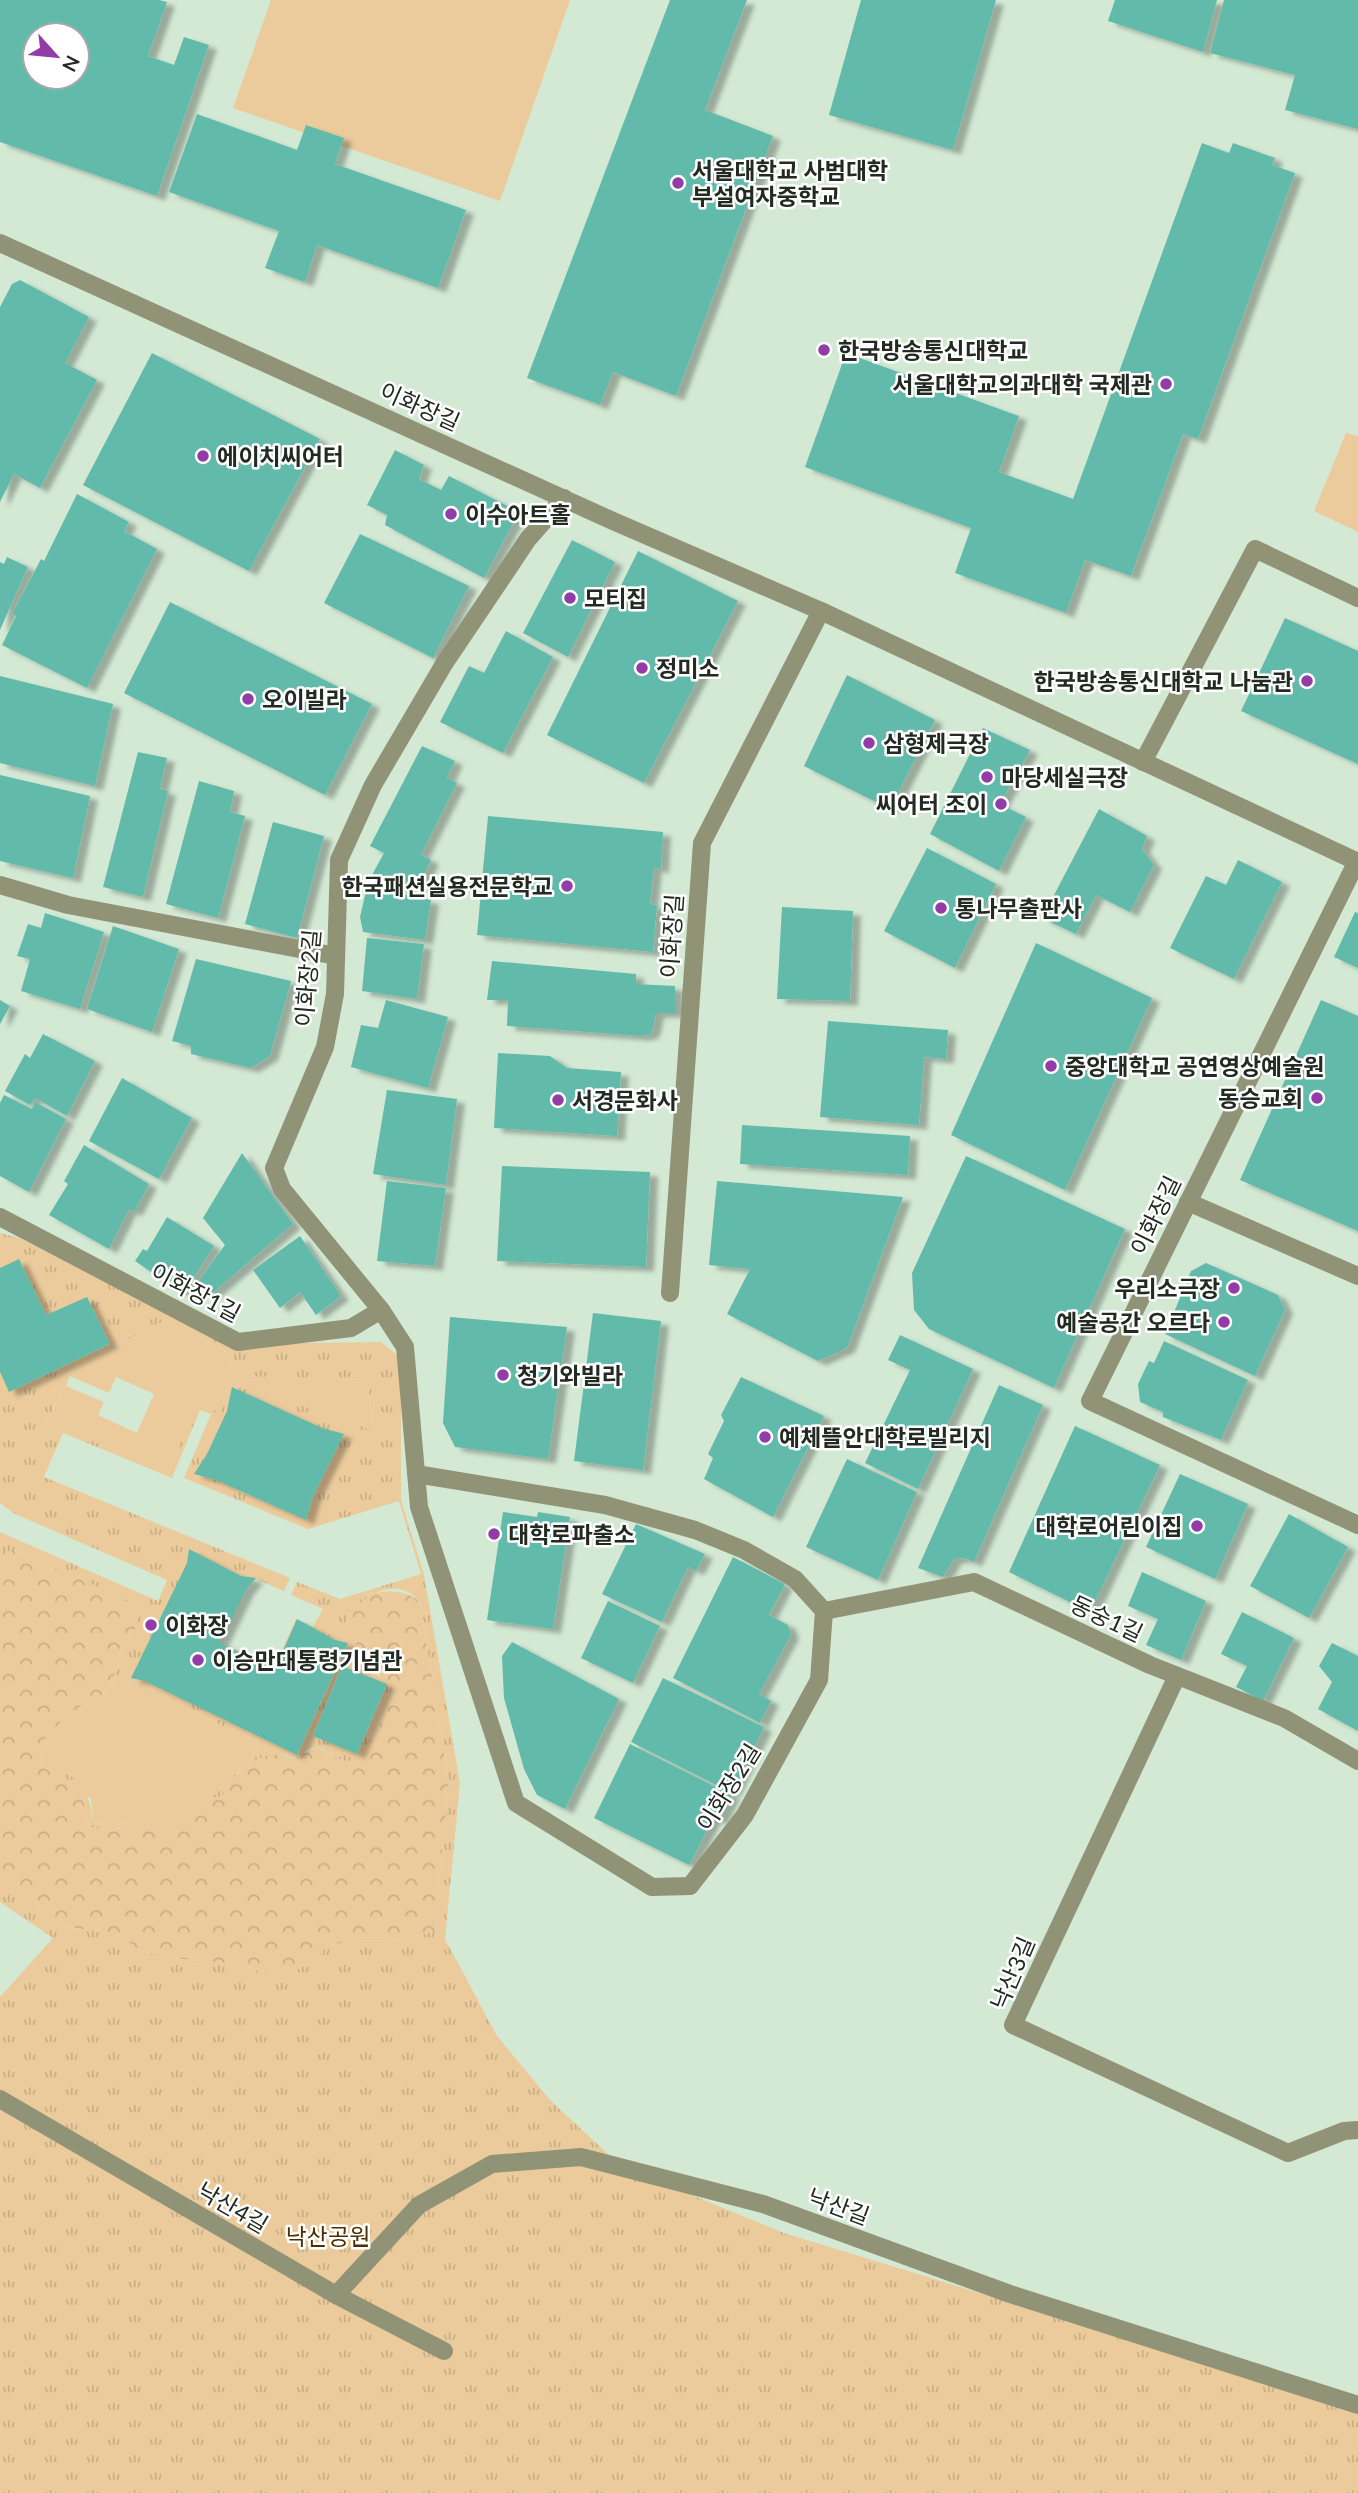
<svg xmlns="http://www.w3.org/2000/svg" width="1358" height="2493" viewBox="0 0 1358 2493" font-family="Lato,'Noto Sans KR',sans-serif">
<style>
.green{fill:#ebcb9c;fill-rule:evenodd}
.forest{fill:url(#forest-crowns)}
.park{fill:url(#park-tufts);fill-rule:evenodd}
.building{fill:#62baaa;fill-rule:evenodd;filter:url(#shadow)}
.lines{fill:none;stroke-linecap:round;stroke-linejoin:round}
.minor{stroke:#919377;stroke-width:18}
.poi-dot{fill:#923ca8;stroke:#fff;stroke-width:2.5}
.labels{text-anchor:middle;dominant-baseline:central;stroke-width:5;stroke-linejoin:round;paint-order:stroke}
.poi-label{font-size:23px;font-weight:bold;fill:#222a22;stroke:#fff;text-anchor:start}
.street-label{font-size:23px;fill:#222a22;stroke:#fff}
.park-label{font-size:23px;fill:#4a3000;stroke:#fff}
</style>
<defs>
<pattern id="forest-crowns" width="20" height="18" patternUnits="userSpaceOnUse" patternTransform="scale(1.75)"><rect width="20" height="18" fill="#ebcb9c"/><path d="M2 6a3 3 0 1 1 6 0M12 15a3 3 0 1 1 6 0" fill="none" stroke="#c9ae86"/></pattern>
<pattern id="park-tufts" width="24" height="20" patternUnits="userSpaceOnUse" patternTransform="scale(1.75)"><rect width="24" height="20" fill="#ebcb9c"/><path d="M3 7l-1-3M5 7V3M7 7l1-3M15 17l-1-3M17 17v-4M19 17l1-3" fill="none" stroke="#c9ae86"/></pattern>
<filter id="shadow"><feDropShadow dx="8" dy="4.5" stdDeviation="2" flood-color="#0004"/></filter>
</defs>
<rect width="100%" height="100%" fill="#d3e9d4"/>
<!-- green -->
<g class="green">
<polygon points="271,0 570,0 500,201 233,108"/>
<polygon points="1346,433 1358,436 1358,532 1314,511"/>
<path d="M164,1321l69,34 -12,58 -25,-9 -27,69 -122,-50 26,-55zM70,1376l39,17 7,-16 38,17 -17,39 -39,-18 6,-13 -38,-16z"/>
<polygon points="238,1376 367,1380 374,1432 235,1382"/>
<path d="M119,1678l139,64c-4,22 -31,32 -41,52l-30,8 -16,17 -19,7 -17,-6 -23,6 -19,-4 -2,-23 -49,-39 1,-13 29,-32 23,-8z"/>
</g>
<!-- forest -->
<path class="forest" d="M0,1551h17l122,54 -1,21 -14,14 -11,41 -17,21 -24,7 -34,39v17c37,19 45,19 51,62l23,4 24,-9 19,8 18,-9 19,-16 30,-9c13,-26 41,-52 72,-37l23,-12 26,14 37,-86 -22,-13 -5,-7 4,-16 -11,-16c11,-32 47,-41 74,-22l29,181 -15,150 -41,9 -42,-1 -25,7 -12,14 -16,8 -38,3 -13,-6 -75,-8 -35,-8 -16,-15 -65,-10 -15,-12 -9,-16 -32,-22z"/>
<!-- park -->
<path class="park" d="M0,1233l19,5 214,106 148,-2 20,16v142l23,75 36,208 -15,156 52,97 53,64 71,66 163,67 574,176v84h-1358v-496l53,-59 -53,-36v-27l32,22 9,16 15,12 65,10 16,15 35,8 75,8 13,6 38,-3 16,-8 12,-14 25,-7 42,1 41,-9 15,-150 -29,-181c-4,-3 -9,-8 -14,-10 -23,-9 -53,12 -60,32l11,16 -4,16 5,7 34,23c-2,19 -24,77 -45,76 -10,-1 -20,-11 -30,-14l-10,3 -7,8c-7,1 -9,-2 -16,-3 -30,-3 -49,16 -62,41l-30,9 -19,16 -18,9 -19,-8 -24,9 -23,-4c-6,-43 -14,-43 -51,-62v-18l34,-38 24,-7 17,-21 11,-41 14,-14v-21l-121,-54h-17v-19l158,69 9,-21 -152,-66 -15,-11zM164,1321l69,34 -12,58 -25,-10 -27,70 -122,-51 26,-54zM238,1376l129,4 7,51 -138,-49zM200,1410l11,4 -27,64 124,51 91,-28 22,73 -81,25 -43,-17 -6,13 32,14 -10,18 -17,-8 -22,48 -52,-24 24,-53 10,-11 28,12 6,-13 -246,-101 19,-44 109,45zM119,1678l139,64c-4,22 -31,32 -41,52l-31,8 -15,17 -19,7 -17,-6 -23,6 -19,-4c-4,-40 -18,-45 -51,-62l1,-13 29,-32 23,-8z"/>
<!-- building -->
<g class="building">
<path d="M0,0h159l8,2 -19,54 26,9 10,-28 25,8 -52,151 -157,-54zM35,35h42v42h-42z"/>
<polygon points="670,0 747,0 705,110 773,136 676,396 613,372 600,405 527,378"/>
<polygon points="861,0 996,0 953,150 829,115"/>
<polygon points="1115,0 1217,0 1203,52 1108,21"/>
<polygon points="1224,0 1358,0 1358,129 1285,110 1295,75 1210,53"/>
<polygon points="197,114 297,150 306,125 344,138 335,164 466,210 438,288 317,245 305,282 265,268 279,231 169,192"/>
<polygon points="1202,143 1229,153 1233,143 1275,158 1272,165 1295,173 1198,439 1183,434 1131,576 1085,560 1066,613 955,573 971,528 805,467 846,353 1019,416 999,472 1073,499"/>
<polygon points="20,280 89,317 65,363 97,380 40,488 14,474 0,502 0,307 12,284"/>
<polygon points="152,353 320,439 249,571 83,485"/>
<polygon points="395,450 424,465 419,479 441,490 449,476 519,512 484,578 385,525 387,515 367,505"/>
<polygon points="77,494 129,522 124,531 157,549 87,688 2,645 16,616 12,614 41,559 44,561"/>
<polygon points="360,534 469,586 433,658 324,603"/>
<polygon points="572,540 615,562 568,657 523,633"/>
<polygon points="638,551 738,601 644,783 547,735"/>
<polygon points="7,557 28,567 0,630 0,562 4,564"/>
<polygon points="170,602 372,704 325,795 124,693"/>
<polygon points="1285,618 1358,651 1358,764 1241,711"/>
<polygon points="506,631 553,657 503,753 440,722 469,666 484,673"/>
<polygon points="847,675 935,720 890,809 804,766"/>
<polygon points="0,676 113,704 95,786 0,763"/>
<polygon points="983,728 1030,750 1000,804 1026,817 999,871 930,834"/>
<polygon points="422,746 455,761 447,778 457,783 421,855 431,860 414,896 372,875 384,853 370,846"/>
<polygon points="138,752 167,758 160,789 168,791 143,897 103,887"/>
<polygon points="0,775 90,796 73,878 0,861"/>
<polygon points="199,781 234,791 230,812 245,816 218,918 166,904"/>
<polygon points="1099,809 1147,836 1142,849 1154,865 1130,912 1096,895 1076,934 1042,918"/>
<polygon points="488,816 663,832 661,869 654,867 650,904 657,905 653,952 477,935"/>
<polygon points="273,822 324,836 297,938 245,924"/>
<polygon points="927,848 996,884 955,968 884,931"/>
<polygon points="1238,860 1282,882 1234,979 1170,948 1206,876 1226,885"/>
<polygon points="367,887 431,900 425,940 363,932 360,917"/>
<polygon points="782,907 853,911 850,1001 777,999"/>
<polygon points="1355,912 1358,913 1358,968 1334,957"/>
<polygon points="45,913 104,932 80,1009 21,991 30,959 17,956 28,924 41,928"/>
<polygon points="113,926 179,949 152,1032 87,1009"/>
<polygon points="367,938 424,944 417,999 362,991"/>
<polygon points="1036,943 1152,998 1065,1190 951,1135"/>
<polygon points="196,959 291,981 270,1056 251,1068 191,1054 191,1046 172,1041"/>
<polygon points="492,961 636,974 636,984 675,986 675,1013 656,1013 653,1029 649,1035 641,1036 507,1026 508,1000 487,1000"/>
<polygon points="0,1000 10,1006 0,1024"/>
<polygon points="386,1000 448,1017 428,1088 351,1067 361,1025 378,1028"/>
<polygon points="1321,1000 1358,1016 1358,1231 1240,1180"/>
<polygon points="828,1021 948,1030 946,1059 924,1057 919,1125 820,1117"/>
<polygon points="43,1034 95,1061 67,1116 35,1098 30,1105 5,1091 25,1054 30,1058"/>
<polygon points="498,1053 550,1056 567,1068 621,1072 617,1136 494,1128"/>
<polygon points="122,1078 192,1118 159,1179 89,1141"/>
<polygon points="387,1090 457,1099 446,1185 373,1174"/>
<polygon points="4,1095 32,1109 35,1102 66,1119 29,1192 0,1176 0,1103"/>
<polygon points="742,1125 910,1136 908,1175 740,1164"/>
<polygon points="84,1145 149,1184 134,1212 129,1209 109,1249 49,1215 68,1184 64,1181"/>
<polygon points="242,1153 293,1224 208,1297 197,1283 225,1245 203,1218"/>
<polygon points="966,1156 1125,1229 1054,1388 929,1329 914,1310 912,1273"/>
<polygon points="502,1166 650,1172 646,1267 497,1261"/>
<polygon points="387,1181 446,1188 435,1266 377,1261"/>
<polygon points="717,1181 903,1197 847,1348 818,1361 727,1314 750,1269 709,1265"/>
<polygon points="167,1217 214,1246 184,1294 135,1261 143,1249 147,1251"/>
<polygon points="300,1236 341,1296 316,1315 300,1292 280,1308 253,1270"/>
<polygon points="19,1259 46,1315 87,1297 110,1344 9,1392 0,1372 0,1268"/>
<polygon points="1206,1263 1278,1295 1285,1310 1255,1376 1165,1334 1191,1271"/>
<polygon points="593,1313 661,1321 643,1470 574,1461"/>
<polygon points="450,1317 567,1327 548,1459 455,1447 443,1423"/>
<polygon points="900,1335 973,1369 918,1489 865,1463 910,1370 888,1360"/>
<polygon points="1164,1341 1248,1380 1221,1440 1163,1417 1163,1412 1140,1402 1138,1384 1149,1361 1154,1363"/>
<polygon points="741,1377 824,1416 773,1517 704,1479 713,1458 708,1454 724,1421 721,1415"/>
<polygon points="999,1385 1043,1405 974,1562 964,1558 954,1559 943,1577 918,1568"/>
<polygon points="232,1387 322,1428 344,1434 313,1496 306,1520 216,1480 194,1474 207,1454 227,1411"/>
<polygon points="1075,1426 1160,1465 1090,1612 1009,1572"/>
<polygon points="847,1459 917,1492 878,1580 806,1547"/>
<polygon points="1180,1474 1248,1504 1215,1579 1146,1547"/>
<polygon points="503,1512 537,1517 538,1512 570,1517 553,1629 487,1620"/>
<polygon points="1289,1514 1348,1547 1309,1618 1250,1586"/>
<polygon points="636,1524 705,1554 696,1571 688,1567 662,1622 602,1594"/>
<polygon points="189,1549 241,1576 256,1578 246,1590 220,1643 275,1669 297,1619 335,1640 348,1643 297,1755 145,1681 131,1678 187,1563"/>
<polygon points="733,1557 785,1584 769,1615 788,1625 791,1635 759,1694 771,1701 760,1723 673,1678"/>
<polygon points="1142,1572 1206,1601 1181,1660 1146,1645 1158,1619 1128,1606"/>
<polygon points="608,1601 660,1626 633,1683 581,1658"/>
<polygon points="1242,1612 1294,1638 1263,1701 1236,1687 1247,1666 1221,1654"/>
<polygon points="512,1642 619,1699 565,1809 537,1795 524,1769 504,1698 502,1656"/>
<polygon points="1332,1643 1358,1656 1358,1731 1318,1709 1332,1682 1319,1666"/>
<polygon points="342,1666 387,1684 357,1754 313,1736"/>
<polygon points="663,1678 764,1727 732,1793 631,1742"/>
<polygon points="630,1744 732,1795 719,1821 714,1817 689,1865 594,1818"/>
</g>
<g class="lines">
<!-- minor -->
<g class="minor">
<polyline points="0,243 613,521 821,611 1358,862"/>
<polyline points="1143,762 1255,549 1358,598"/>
<polyline points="1357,861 1090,1401 1358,1525"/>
<polyline points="0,885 68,905 336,956"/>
<polyline points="1188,1202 1358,1276"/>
<polyline points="0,1217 238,1342 351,1328 381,1310"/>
<polyline points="670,1293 702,843 821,611"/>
<polyline points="416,1474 605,1505 695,1530 744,1550 795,1579 824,1611 819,1680 745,1815 690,1886 652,1887 516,1803 419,1507 405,1347 381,1310 282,1189 274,1168 325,1047 335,994 339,860 373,785 444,664 528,539 564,498"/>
<polyline points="824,1611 974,1582 1150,1665 1284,1718 1358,1761"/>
<polyline points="1177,1676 1013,2025 1288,2153 1344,2131 1358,2130"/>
<polyline points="0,2099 336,2295 444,2351"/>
<polyline points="336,2295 419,2205 492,2164 581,2157 763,2204 1010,2294 1358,2405"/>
</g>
</g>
<!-- markers -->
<g class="poi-dot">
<circle cx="678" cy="183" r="7"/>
<circle cx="824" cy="350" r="7"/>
<circle cx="1166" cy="384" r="7"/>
<circle cx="203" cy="456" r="7"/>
<circle cx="451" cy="514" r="7"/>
<circle cx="570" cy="598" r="7"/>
<circle cx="642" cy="668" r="7"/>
<circle cx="1307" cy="681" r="7"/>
<circle cx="248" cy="699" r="7"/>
<circle cx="869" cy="743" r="7"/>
<circle cx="987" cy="777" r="7"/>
<circle cx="1001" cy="804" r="7"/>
<circle cx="567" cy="886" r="7"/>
<circle cx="941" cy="908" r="7"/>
<circle cx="1051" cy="1066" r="7"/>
<circle cx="1317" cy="1098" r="7"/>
<circle cx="558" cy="1100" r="7"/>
<circle cx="1234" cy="1288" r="7"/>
<circle cx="1224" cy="1322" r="7"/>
<circle cx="503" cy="1375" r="7"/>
<circle cx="765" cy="1437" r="7"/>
<circle cx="1197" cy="1526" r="7"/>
<circle cx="494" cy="1534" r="7"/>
<circle cx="151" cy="1625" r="7"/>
<circle cx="198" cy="1660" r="7"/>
</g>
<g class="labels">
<!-- poi labels -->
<g class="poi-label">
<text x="692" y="170">서울대학교 사범대학<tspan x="692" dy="26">부설여자중학교</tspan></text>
<text x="838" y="350">한국방송통신대학교</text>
<text x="1152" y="384" text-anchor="end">서울대학교의과대학 국제관</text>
<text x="217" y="456">에이치씨어터</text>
<text x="465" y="514">이수아트홀</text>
<text x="584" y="598">모티집</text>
<text x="656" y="668">정미소</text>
<text x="1293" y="681" text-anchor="end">한국방송통신대학교 나눔관</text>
<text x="262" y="699">오이빌라</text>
<text x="883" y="743">삼형제극장</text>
<text x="1001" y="777">마당세실극장</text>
<text x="987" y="804" text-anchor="end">씨어터 조이</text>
<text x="553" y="886" text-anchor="end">한국패션실용전문학교</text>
<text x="955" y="908">통나무출판사</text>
<text x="1065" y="1066">중앙대학교 공연영상예술원</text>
<text x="1303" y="1098" text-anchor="end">동승교회</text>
<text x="572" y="1100">서경문화사</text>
<text x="1220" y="1288" text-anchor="end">우리소극장</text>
<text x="1210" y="1322" text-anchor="end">예술공간 오르다</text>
<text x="517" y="1375">청기와빌라</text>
<text x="779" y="1437">예체뜰안대학로빌리지</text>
<text x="1183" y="1526" text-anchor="end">대학로어린이집</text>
<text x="508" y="1534">대학로파출소</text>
<text x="165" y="1625">이화장</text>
<text x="212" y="1660">이승만대통령기념관</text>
</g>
<!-- street labels -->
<g class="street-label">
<text transform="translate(420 406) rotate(24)">이화장길</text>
<text transform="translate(671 936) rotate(-86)">이화장길</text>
<text transform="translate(307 978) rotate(-85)">이화장2길</text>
<text transform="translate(1155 1215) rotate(-64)">이화장길</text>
<text transform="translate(196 1292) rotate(28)">이화장1길</text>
<text transform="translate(1107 1618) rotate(25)">동숭1길</text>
<text transform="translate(728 1787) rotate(-58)">이화장2길</text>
<text transform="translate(1012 1973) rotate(-67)">낙산3길</text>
<text transform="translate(839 2206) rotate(20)">낙산길</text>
<text transform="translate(233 2207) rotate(30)">낙산4길</text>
</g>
<!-- park labels -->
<g class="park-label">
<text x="328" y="2236">낙산공원</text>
</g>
</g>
<!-- north arrow -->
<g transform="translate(56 56) rotate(117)"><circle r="33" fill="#ffffff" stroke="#a7aaa7" stroke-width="2"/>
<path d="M0-5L12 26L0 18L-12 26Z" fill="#923ca8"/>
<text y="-10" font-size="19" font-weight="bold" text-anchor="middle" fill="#222a22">N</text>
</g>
</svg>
